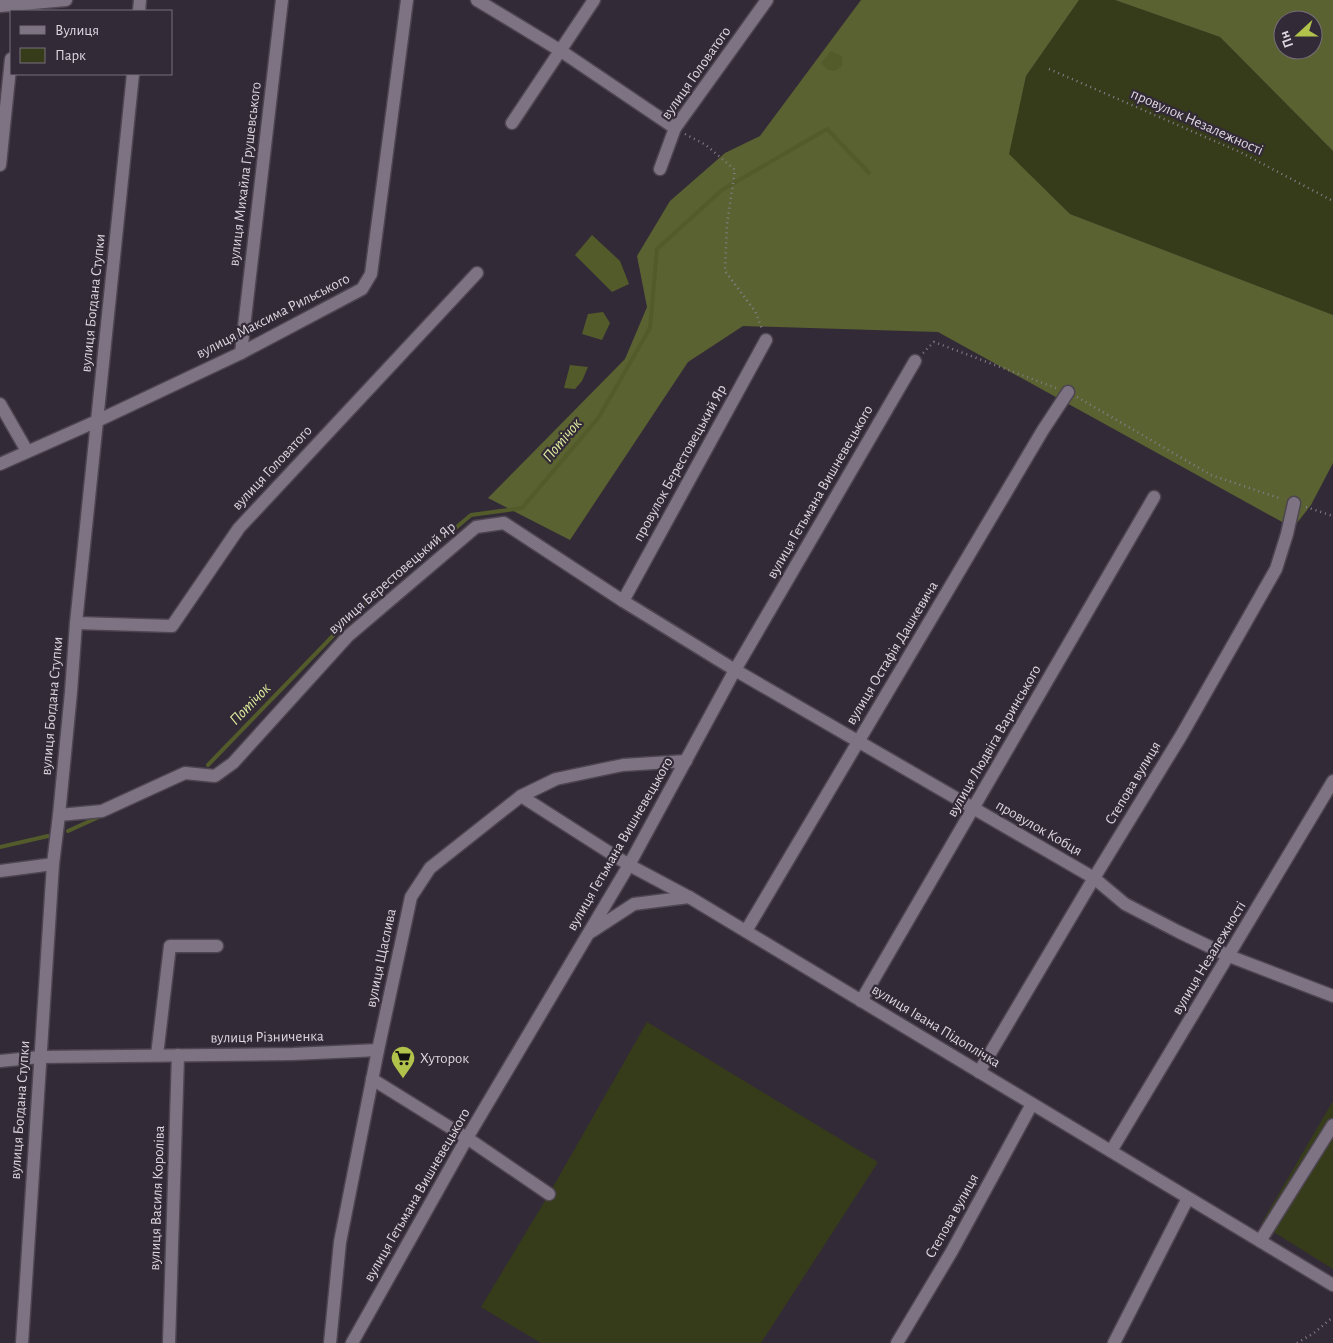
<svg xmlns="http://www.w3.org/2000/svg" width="1333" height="1343" viewBox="0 0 1333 1343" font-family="'Alegreya Sans',sans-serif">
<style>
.green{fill:#363c1a}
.forest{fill:#5a6231;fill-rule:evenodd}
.water{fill:#535b2a}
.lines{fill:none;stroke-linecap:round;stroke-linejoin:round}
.stream{stroke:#535b2a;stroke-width:4}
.minor-casing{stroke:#4d4550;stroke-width:15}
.tertiary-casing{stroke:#4d4550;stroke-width:15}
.path{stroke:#867e89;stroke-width:2.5;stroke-dasharray:1 4;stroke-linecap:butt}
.minor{stroke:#7e7383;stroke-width:12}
.tertiary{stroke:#7e7383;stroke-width:12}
.labels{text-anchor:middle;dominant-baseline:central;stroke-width:4.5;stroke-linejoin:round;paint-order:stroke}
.street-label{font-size:15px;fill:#ddd6df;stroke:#332a37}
.poi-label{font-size:15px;fill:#ddd6df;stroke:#332a37;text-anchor:start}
.water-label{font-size:16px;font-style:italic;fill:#deed9e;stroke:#332a37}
</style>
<rect width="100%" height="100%" fill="#332a37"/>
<!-- green -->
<g class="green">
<polygon points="1079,0 1115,0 1220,37 1333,151 1333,315 1070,214 1008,154 1026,76"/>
<polygon points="647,1022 878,1162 761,1343 541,1343 481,1307 549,1194"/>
<polygon points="1333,1101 1333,1269 1261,1224"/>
</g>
<!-- forest -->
<g class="forest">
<polygon points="861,0 1079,0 1026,76 1009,154 1070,214 1333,315 1333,463 1311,505 1293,528 938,332 743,326 688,362 570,540 488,498 625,359 647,307 637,256 670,201 725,153 760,136"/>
<path d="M1115,0h218v151l-113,-114zM1283,20h30v30h-30z"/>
</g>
<!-- water -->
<g class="water">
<polygon points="831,51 842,56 842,66 835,71 828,70 821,63"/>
<polygon points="592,235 620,261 629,284 612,292 575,255"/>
<polygon points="603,312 610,323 602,340 582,334 588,314"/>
<polygon points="570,365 588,367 582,381 575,389 564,388"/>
</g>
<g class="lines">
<!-- stream -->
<g class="stream">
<polyline points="208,765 357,611 471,515 522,508 599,417 650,328 657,249 722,190 827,129 869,173"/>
<polyline points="68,831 101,816"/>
<polyline points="0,847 48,836"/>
</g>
<defs>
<g id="minor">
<polyline points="477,0 561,51 675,128"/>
<polyline points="0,6 66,0"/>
<polyline points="512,123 594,0"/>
<polyline points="0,165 11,59"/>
<polyline points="660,169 675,128 767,0"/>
<polyline points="241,353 282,0"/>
<polyline points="0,404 27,451"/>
<polyline points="623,601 766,340"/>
<polyline points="76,623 172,626 239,528 477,273"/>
<polyline points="521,796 629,865 689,897 1333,1285"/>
<polyline points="59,815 102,811 185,773 215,776 233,763 348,636 476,527 504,523 623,601 735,670 1094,878 1125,904 1179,932 1229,956 1333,996"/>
<polyline points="0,871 53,864"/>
<polyline points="746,931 1043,430 1068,392"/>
<polyline points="591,932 634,904 689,897"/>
<polyline points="861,1001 1154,497"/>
<polyline points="157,1055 170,946 217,946"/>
<polyline points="0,1061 40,1057 293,1054 378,1050"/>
<polyline points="979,1072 1094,878 1181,736 1276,569 1287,534 1294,503"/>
<polyline points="372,1079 467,1138 549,1194"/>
<polyline points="1111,1151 1333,781"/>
<polyline points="1260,1241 1333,1125"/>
<polyline points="22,1343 53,864 59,815 71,692 76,623 97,421 241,353 362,289 371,274 407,0"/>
<polyline points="169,1343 178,1055"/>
<polyline points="330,1343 340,1242 378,1050 411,897 430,868 521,796 556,779 623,765 686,761"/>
<polyline points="352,1343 467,1138 629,865 735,670 915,361"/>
<polyline points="897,1343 952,1251 1032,1104"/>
<polyline points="1114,1343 1188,1198"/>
</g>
<g id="tertiary">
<polyline points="139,11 140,0"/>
<polyline points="0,464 97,421 133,74"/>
</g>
</defs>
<!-- minor casing -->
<use href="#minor" class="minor-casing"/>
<!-- tertiary casing -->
<use href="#tertiary" class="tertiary-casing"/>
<!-- path -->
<g class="path">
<polyline points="1049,69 1242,153 1333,201"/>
<polyline points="685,134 706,145 735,170 727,224 725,271 755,311 762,329"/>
<polyline points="923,353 934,342 1056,388"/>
<polyline points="1077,397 1211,475 1282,499"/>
<polyline points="1306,507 1333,516"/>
<polyline points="1297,1343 1314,1333 1333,1317"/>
</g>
<!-- minor -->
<use href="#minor" class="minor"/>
<!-- tertiary -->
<use href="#tertiary" class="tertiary"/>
</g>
<!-- icons -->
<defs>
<symbol id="supermarket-pin" viewBox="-11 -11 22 30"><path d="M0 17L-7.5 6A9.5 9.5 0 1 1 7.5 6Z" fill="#b2c34c" stroke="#332a37"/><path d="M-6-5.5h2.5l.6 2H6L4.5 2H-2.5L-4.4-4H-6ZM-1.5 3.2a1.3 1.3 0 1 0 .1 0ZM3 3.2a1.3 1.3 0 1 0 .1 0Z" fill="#111"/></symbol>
</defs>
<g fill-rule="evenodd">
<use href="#supermarket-pin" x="389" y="1044" width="28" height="38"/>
</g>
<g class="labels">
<!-- street labels -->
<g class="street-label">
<text transform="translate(696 73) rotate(-55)">вулиця Головатого</text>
<text transform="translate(1197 122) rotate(24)">провулок Незалежності</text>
<text transform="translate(245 174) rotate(-83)">вулиця Михайла Грушевського</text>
<text transform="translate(93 303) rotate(-84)">вулиця Богдана Ступки</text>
<text transform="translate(273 316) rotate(-27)">вулиця Максима Рильського</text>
<text transform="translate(680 463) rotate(-61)">провулок Берестовецький Яр</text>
<text transform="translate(272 468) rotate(-47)">вулиця Головатого</text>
<text transform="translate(820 492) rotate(-60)">вулиця Гетьмана Вишневецького</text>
<text transform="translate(392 578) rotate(-41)">вулиця Берестовецький Яр</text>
<text transform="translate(892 653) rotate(-59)">вулиця Остафія Дашкевича</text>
<text transform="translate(52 706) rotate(-85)">вулиця Богдана Ступки</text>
<text transform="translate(994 741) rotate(-60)">вулиця Людвіга Варинського</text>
<text transform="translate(1133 783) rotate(-59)">Степова вулиця</text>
<text transform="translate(1039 828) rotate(30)">провулок Кобця</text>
<text transform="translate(620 844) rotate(-60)">вулиця Гетьмана Вишневецького</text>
<text transform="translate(381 958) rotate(-78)">вулиця Щаслива</text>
<text transform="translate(1209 958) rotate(-59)">вулиця Незалежності</text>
<text transform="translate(936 1026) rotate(31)">вулиця Івана Підоплічка</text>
<text transform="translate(267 1037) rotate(-1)">вулиця Різниченка</text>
<text transform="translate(20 1110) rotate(-86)">вулиця Богдана Ступки</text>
<text transform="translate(417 1195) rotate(-60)">вулиця Гетьмана Вишневецького</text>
<text transform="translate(157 1198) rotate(-88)">вулиця Василя Короліва</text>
<text transform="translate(952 1216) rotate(-61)">Степова вулиця</text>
</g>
<!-- poi labels -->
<g class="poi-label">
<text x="420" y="1058">Хуторок</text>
</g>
<!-- water labels -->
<g class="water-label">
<text transform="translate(562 440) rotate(-50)">Потічок</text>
<text transform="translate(250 704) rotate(-46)">Потічок</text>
</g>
</g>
<!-- legend -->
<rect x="10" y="10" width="162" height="65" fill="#332a37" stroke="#776f7a"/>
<rect x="20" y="26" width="25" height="8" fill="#7e7383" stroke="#776f7a"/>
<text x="55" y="35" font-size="15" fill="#ddd6df">Вулиця</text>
<rect x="20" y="48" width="25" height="15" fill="#363c1a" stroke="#776f7a"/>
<text x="55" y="60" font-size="15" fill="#ddd6df">Парк</text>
<!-- north arrow -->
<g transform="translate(1298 35) rotate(249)"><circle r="24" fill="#332a37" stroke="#776f7a"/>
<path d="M0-4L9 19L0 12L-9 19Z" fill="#b2c34c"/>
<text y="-8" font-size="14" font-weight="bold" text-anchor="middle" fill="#ddd6df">Пн</text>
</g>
</svg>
